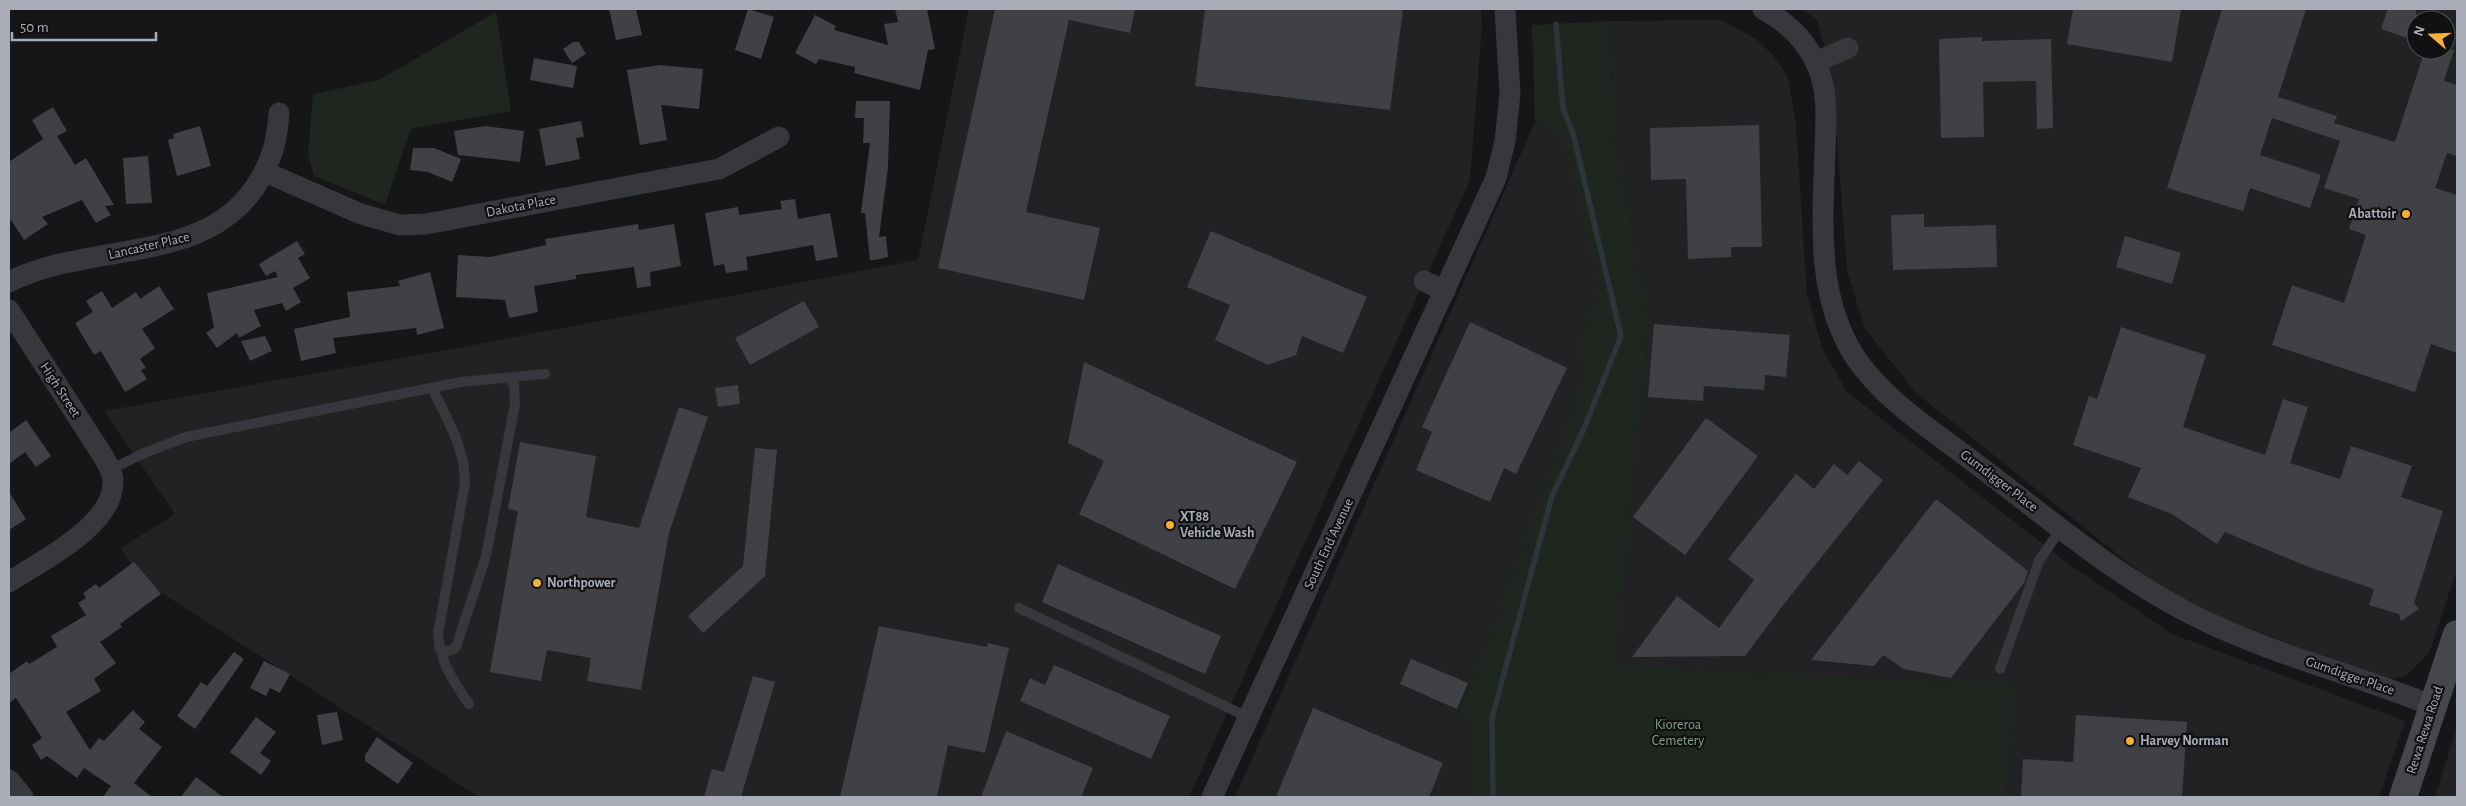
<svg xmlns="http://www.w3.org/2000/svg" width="2466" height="806" viewBox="0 0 2466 806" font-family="'Alegreya Sans',sans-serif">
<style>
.built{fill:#222225;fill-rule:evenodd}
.green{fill:#1e261f}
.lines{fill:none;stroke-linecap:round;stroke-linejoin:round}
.stream{stroke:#2c353c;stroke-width:5.5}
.building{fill:#404145}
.lane{stroke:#37383d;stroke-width:10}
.street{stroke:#37383d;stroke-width:21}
.secondary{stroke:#45474d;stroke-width:28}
.poi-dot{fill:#f2b134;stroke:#111113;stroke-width:2}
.labels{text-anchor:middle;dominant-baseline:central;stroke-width:4.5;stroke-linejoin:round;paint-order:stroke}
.street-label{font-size:14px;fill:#a8adb8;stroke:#111113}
.poi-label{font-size:14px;font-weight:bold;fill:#a8adb8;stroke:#111113;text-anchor:start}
.park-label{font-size:14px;fill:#7fa381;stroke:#111113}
</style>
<rect width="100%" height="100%" fill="#161618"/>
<!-- built -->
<g class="built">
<polygon points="969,9 1481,9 1482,25 1470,180 1189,797 479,797 140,579 121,548 175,514 104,411 463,347 918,260"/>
<path d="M1803,9h654v560l-28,84 -24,24 -19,3 -210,-79 -261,-209 -51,-65 -17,-57 -15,-195 -15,-55zM2416,20h30v30h-30z"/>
<polygon points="1721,20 1756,39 1773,55 1788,77 1796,125 1807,295 1823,350 1847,392 2066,562 2172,634 2405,721 2379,797 2007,797 2013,684 1616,666 1649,319 1613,131 1610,21"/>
<polygon points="1535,122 1562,135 1598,288 1578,344 1583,378 1500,607 1457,716 1473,724 1473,797 1235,797"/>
<polygon points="2457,727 2457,797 2435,797"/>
</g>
<!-- green -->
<g class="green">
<polygon points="496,12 511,111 411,129 385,205 314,176 308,154 313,94 379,80"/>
<polygon points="1610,21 1613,131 1649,319 1616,666 2013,684 2007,797 1473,797 1473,724 1457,716 1500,607 1583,378 1578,344 1598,288 1562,136 1535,122 1532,25"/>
</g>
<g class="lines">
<!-- stream -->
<polyline class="stream" points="1493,797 1492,718 1552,496 1583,431 1621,336 1573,133 1563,109 1556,24"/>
</g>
<!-- building -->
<g class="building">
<polygon points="609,9 636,9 642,35 616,40"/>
<polygon points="748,9 774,17 761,59 735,50"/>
<polygon points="895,9 927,9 935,49 928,50 920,90 854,73 855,67 819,59 816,64 795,53 815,15 836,26 834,30 888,45 884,24 898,22"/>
<polygon points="995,9 1135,9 1130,33 1069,20 1026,212 1100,228 1084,300 938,268"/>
<polygon points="1205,9 1403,9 1390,110 1195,86"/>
<polygon points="2073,9 2181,9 2172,62 2067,44"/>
<polygon points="2222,9 2306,9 2278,97 2337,116 2334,123 2395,142 2425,50 2454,50 2444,81 2457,85 2457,156 2447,153 2435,188 2457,195 2457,353 2431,344 2415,392 2272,345 2292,285 2344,303 2366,235 2349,229 2359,199 2324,188 2340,141 2272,118 2260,155 2321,175 2310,208 2250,188 2243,211 2167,188"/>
<polygon points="2388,9 2416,9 2416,41 2381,29"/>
<polygon points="1982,37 1982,41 2051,39 2053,128 2037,129 2036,81 1983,82 1984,137 1941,138 1939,39"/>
<polygon points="573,42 579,42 586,54 572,63 563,49"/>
<polygon points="534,58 577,66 573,88 530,80"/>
<polygon points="660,65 703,69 699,109 661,105 667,140 640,145 627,70"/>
<polygon points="856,101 890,101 888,167 879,237 886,236 888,257 875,260 870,260 865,213 861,213 870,143 863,143 864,118 855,118"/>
<polygon points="53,107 67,131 57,136 75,165 86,158 114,205 105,206 111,215 96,223 82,200 42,217 48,224 24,240 9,217 9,162 43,139 32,120"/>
<polygon points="581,121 584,137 576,138 580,159 546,166 539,129"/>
<polygon points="1759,125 1762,247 1731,247 1731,257 1688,259 1686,179 1651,180 1650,128"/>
<polygon points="200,126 211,166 177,176 168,140 174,138 173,134"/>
<polygon points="485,126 524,131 520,162 458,155 454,131"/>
<polygon points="413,148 434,148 461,159 452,182 428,172 410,170"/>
<polygon points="148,156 152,203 126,204 123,158"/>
<polygon points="795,199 798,219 830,213 838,257 816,261 813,245 746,257 748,270 726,273 724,264 714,266 705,213 738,207 739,215 782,209 780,201"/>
<polygon points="1924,214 1924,227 1996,225 1997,267 1893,270 1891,215"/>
<polygon points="638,224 639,230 674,224 681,266 650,272 651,286 637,288 634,267 576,275 576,279 534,286 538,312 509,318 505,300 456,297 458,255 490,257 546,245 545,239"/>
<polygon points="1211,231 1367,297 1343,353 1302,336 1296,355 1268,365 1215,340 1230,305 1187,287"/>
<polygon points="2125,236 2181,253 2172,284 2116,267"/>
<polygon points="297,241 305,254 298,258 310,278 293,288 301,302 286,311 282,303 254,310 261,326 239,338 237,333 217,348 206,333 214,327 207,293 278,277 275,271 266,276 259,264"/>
<polygon points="430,272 444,328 417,335 416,328 333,338 336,353 301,361 294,329 350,317 347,292 400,286 398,281"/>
<polygon points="159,286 174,309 142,329 155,348 140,359 146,368 141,370 147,379 125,392 101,351 94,355 75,323 93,312 86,301 102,291 112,308 136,292 140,299"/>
<polygon points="804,301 819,327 750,365 735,338"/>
<polygon points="1470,322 1567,368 1516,474 1504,468 1490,502 1416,470 1432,432 1422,427"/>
<polygon points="1654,324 1790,335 1786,377 1765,375 1764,390 1704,386 1703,401 1648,397"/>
<polygon points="2121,327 2206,355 2183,427 2265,455 2283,399 2308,407 2290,463 2340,479 2351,446 2412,466 2401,497 2443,511 2414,603 2419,609 2401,621 2399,614 2369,605 2374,589 2306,566 2225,532 2217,544 2172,514 2128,497 2141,468 2073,445 2089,396 2097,399"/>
<polygon points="265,336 272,351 250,361 241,341"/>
<polygon points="1084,362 1297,462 1235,589 1079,514 1104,461 1068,443"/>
<polygon points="738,385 740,404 718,407 715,388"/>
<polygon points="679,407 708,417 669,533 641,690 587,681 591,658 547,650 541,681 490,672 518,511 508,509 520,442 596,456 586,517 639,528"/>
<polygon points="1706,418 1758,456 1685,555 1633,517"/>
<polygon points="26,420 51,456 36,467 25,452 9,464 9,433"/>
<polygon points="755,448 777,450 765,576 703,633 688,616 743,566"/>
<polygon points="1859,461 1883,480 1784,604 1745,656 1632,657 1677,596 1719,628 1754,580 1728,559 1796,474 1814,489 1834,464 1847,475"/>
<polygon points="9,492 26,519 9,530"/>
<polygon points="1936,499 2028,571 2024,583 1951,678 1904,669 1883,655 1874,666 1811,660"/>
<polygon points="134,562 161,594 120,624 122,627 100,642 116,663 94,679 101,691 66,712 90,750 99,738 104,741 133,710 145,722 139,729 162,747 134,783 152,797 103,797 111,786 84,768 77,778 47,756 41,760 32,745 42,738 16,698 9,703 9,674 27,661 29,664 57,647 51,636 86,615 78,603 86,598 83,593 96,584 99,588"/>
<polygon points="1058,564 1221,636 1205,674 1042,602"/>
<polygon points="879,626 987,647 988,643 1009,648 985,753 948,745 937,797 840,797"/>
<polygon points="234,652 244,659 195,729 177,716 201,682 207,686"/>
<polygon points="1411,659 1468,683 1457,709 1400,684"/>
<polygon points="264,661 290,674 280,693 270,688 266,696 250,688"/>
<polygon points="1054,665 1170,716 1151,759 1020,701 1030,678 1045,685"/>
<polygon points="753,676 775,682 741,797 704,797 712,769 724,772"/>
<polygon points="1313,708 1443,763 1429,797 1276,797"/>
<polygon points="337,712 343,740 322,745 317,715"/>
<polygon points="2076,715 2187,722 2182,797 2021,797 2023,759 2073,762"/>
<polygon points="256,717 276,732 260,753 271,761 261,775 230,752"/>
<polygon points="1006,731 1093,768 1081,797 981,797"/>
<polygon points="377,737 413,763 398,784 365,761 365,755"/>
<polygon points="196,777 223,797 181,797"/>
</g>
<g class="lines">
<!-- lane -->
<g class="lane">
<path d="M432,388c15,31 33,59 33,95l-27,151c3,30 14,45 31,70"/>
<polyline points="110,470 142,454 186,437 461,382 545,374"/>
<polyline points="1019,608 1250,718"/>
<path d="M439,648c7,4 11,4 17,-1l30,-91 29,-152 -1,-19 -5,-7"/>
<polyline points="2000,669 2039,561 2061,528"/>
</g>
<!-- street -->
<g class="street">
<path d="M1763,9c22,12 41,29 52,52 14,28 11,58 10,89 -2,70 -10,145 30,207 30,45 82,76 124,109 72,54 142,115 224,154 74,36 154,55 230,86"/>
<polyline points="1816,62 1848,48"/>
<polyline points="265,172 361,214 400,225 426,224 719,169 779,137"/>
<polyline points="1424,281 1445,291"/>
<path d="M9,282c90,-46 224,-9 264,-132 4,-12 5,-25 6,-37"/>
<path d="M9,310l94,146c4,7 10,16 10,25 1,45 -71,79 -104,101"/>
<polyline points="9,780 23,797"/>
<polyline points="1212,797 1496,178 1505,141 1510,94 1505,9"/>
</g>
<!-- secondary -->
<polyline class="secondary" points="2403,797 2457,634"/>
</g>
<!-- markers -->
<g class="poi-dot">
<circle cx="2406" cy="214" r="5"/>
<circle cx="1170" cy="525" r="5"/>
<circle cx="537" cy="583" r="5"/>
<circle cx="2130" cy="741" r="5"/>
</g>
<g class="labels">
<!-- street labels -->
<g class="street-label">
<text transform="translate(521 206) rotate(-11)">Dakota Place</text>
<text transform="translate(149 246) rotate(-13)">Lancaster Place</text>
<text transform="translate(60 390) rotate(57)">High Street</text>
<text transform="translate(1999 481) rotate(37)">Gumdigger Place</text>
<text transform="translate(1329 544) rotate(-65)">South End Avenue</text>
<text transform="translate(2350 676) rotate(19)">Gumdigger Place</text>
<text transform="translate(2425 730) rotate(-72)">Rewa Rewa Road</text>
</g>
<!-- poi labels -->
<g class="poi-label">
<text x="2396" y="214" text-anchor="end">Abattoir</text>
<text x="1180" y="517">XT88<tspan x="1180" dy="16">Vehicle Wash</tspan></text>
<text x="547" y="583">Northpower</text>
<text x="2140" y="741">Harvey Norman</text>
</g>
<!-- park labels -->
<g class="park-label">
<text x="1678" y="725">Kioreroa<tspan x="1678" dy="16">Cemetery</tspan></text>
</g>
</g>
<!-- border -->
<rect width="2466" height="806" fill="none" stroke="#a8adb8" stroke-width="20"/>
<!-- north arrow -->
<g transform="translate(2431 35) rotate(289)"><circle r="24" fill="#111113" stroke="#4d4f55"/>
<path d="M0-4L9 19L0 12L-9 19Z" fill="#f2b134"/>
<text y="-8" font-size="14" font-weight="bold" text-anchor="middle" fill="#a8adb8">N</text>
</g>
<!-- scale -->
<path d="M12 32v8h144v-8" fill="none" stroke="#a8adb8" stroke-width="2.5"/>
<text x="20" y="32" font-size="15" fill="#a8adb8" stroke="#111113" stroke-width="4" paint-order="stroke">50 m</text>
</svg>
